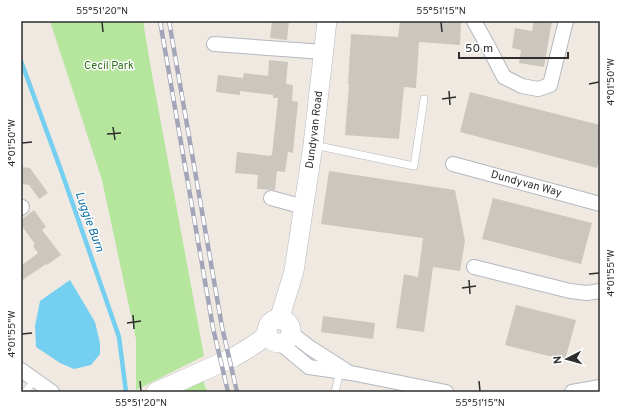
<svg xmlns="http://www.w3.org/2000/svg" width="621" height="413" viewBox="0 0 621 413" font-family="Overpass,sans-serif">
<style>
.green{fill:#b6e59e}
.water{fill:#75cff0}
.lines{fill:none;stroke-linecap:round;stroke-linejoin:round}
.stream{stroke:#75cff0;stroke-width:4.5}
.building{fill:#cbc7bf}
.lane-casing{stroke:#b4b7c1;stroke-width:8}
.street-casing{stroke:#b4b7c1;stroke-width:16}
.secondary-casing{stroke:#b4b7c1;stroke-width:20}
.lane{stroke:#fff;stroke-width:7}
.street{stroke:#fff;stroke-width:14}
.secondary{stroke:#fff;stroke-width:19}
.rail-casing{stroke:#a3a6b8;stroke-width:4.5}
.rail{stroke:#fff;stroke-width:3;stroke-dasharray:9;stroke-linecap:butt}
.ticks{fill:none;stroke:#2e2e2e;stroke-width:1.5}
.labels{text-anchor:middle;dominant-baseline:central;stroke-width:3;stroke-linejoin:round;paint-order:stroke}
.park-label{font-size:11px;fill:#2c6e1b;stroke:#fff}
.street-label{font-size:11px;fill:#2e2e2e;stroke:#fff}
.water-label{font-size:12px;font-style:italic;fill:#0d6fa3;stroke:#fff}
.neatline{fill:none;stroke:#2e2e2e;stroke-width:1.5}
.ticks-label{font-size:10px;text-anchor:middle;fill:#2e2e2e}
</style>
<rect width="100%" height="100%" fill="#efe9e1"/>
<!-- green -->
<g class="green">
<polygon points="50,21 143,21 151,69 204,356 136,390 136,339 102,180"/>
<polygon points="203,380 207,392 182,392"/>
</g>
<!-- water -->
<polygon class="water" points="70,280 95,322 100,343 100,354 91,365 74,369 60,363 36,347 35,326 40,301"/>
<g class="lines">
<!-- stream -->
<polyline class="stream" points="21,61 62,173 119,337 126,392"/>
</g>
<!-- building -->
<g class="building">
<polygon points="272,21 289,21 287,40 270,38"/>
<polygon points="400,21 461,21 460,45 419,42 416,88 404,87 399,139 345,135 349,84 348,84 351,34 398,37"/>
<polygon points="534,21 552,21 544,67 519,63 521,50 512,48 515,28 532,31"/>
<polygon points="269,60 288,62 286,84 293,85 292,101 298,102 293,153 288,152 285,172 277,171 275,190 257,189 258,175 235,173 237,152 270,156 270,155 272,155 278,98 273,98 273,95 240,91 240,95 216,92 218,75 243,78 244,73 268,76"/>
<polygon points="470,92 600,125 600,154 597,168 460,132"/>
<polygon points="21,167 30,168 48,193 39,199 29,185 21,184"/>
<polygon points="329,171 455,190 465,241 460,271 433,267 424,332 396,328 404,274 418,277 423,238 321,224"/>
<polygon points="493,198 592,223 581,264 482,239"/>
<polygon points="34,210 46,227 42,230 61,255 47,265 46,264 21,281 21,266 38,253 33,246 35,244 21,225 21,220"/>
<polygon points="516,305 576,320 565,360 505,345"/>
<polygon points="323,316 375,323 373,339 321,332"/>
</g>
<g class="lines">
<defs>
<g id="lane">
<polyline points="314,145 414,166 424,99"/>
<polyline points="25,392 35,380"/>
<polyline points="335,392 340,371"/>
</g>
<g id="street">
<polyline points="474,21 488,46 504,77 522,86 538,89 550,85 566,21"/>
<polyline points="214,44 324,52"/>
<path id="s1" d="M453,164l147,40"/>
<polyline points="271,198 304,207"/>
<polyline points="21,208 22,207"/>
<polyline points="474,267 570,291 587,293 600,291"/>
<polyline points="291,333 309,347 345,370"/>
<polyline points="280,343 309,367 351,373 446,392"/>
<polyline points="21,370 52,392"/>
<polyline points="572,392 600,387"/>
</g>
<g id="secondary">
<circle cx="279" cy="331" r="12"/>
<path id="s2" d="M279,320l15,-49 19,-126 14,-124"/>
<polyline points="156,392 234,357 252,346 268,335"/>
</g>
</defs>
<!-- lane casing -->
<use href="#lane" class="lane-casing"/>
<!-- street casing -->
<use href="#street" class="street-casing"/>
<!-- secondary casing -->
<use href="#secondary" class="secondary-casing"/>
<!-- lane -->
<use href="#lane" class="lane"/>
<!-- street -->
<use href="#street" class="street"/>
<!-- secondary -->
<use href="#secondary" class="secondary"/>
<defs>
<g id="rail">
<polyline points="160,21 213,328 228,392"/>
<polyline points="169,21 222,327 237,392"/>
</g>
</defs>
<!-- rail casing -->
<use href="#rail" class="rail-casing"/>
<!-- rail -->
<use href="#rail" class="rail"/>
</g>
<!-- ticks -->
<path class="ticks" d="M102,22l1,10M441,22l1,10M589,84l10,-2M449,91l1,14M442,99l14,-2M113,127l2,13M107,134l14,-1M22,143l10,-1M589,274l10,-1M469,280l1,14M462,288l14,-2M133,315l1,14M127,323l14,-2M22,334l10,-1M140,381l1,10M479,381l1,10"/>
<g class="labels">
<!-- park labels -->
<g class="park-label">
<text x="109" y="66">Cecil Park</text>
</g>
<!-- street labels -->
<g class="street-label">
<text stroke="none"><textPath href="#s2" startOffset="194">Dundyvan Road</textPath></text>
<text stroke="none"><textPath href="#s1" startOffset="76">Dundyvan Way</textPath></text>
</g>
<!-- water labels -->
<g class="water-label">
<text transform="translate(89 222) rotate(70)">Luggie Burn</text>
</g>
</g>
<!-- border -->
<rect width="621" height="413" fill="none" stroke="#ffffff" stroke-width="44"/>
<!-- north arrow -->
<g transform="translate(567 359) rotate(264)" stroke="#ffffff" stroke-width="3" paint-order="stroke">
<path d="M0-3L7 15L0 10L-7 15Z" fill="#2e2e2e"/>
<text y="-6" font-size="11" font-weight="bold" text-anchor="middle" fill="#2e2e2e">N</text>
</g>
<!-- scale -->
<path d="M459 52v6h109v-6" fill="none" stroke="#2e2e2e" stroke-width="2"/>
<text x="465" y="52" font-size="12" fill="#2e2e2e" stroke="#ffffff" stroke-width="3" paint-order="stroke">50 m</text>
<rect x="22" y="22" width="577" height="369" class="neatline"/>
<g class="ticks-label">
<text x="102" y="14">55°51'20"N</text>
<text x="441" y="14">55°51'15"N</text>
<text transform="translate(610 82) rotate(-90)" y="4">4°01'50"W</text>
<text transform="translate(11 143) rotate(-90)" y="4">4°01'50"W</text>
<text transform="translate(610 273) rotate(-90)" y="4">4°01'55"W</text>
<text transform="translate(11 334) rotate(-90)" y="4">4°01'55"W</text>
<text x="141" y="406">55°51'20"N</text>
<text x="480" y="406">55°51'15"N</text>
</g>
</svg>
